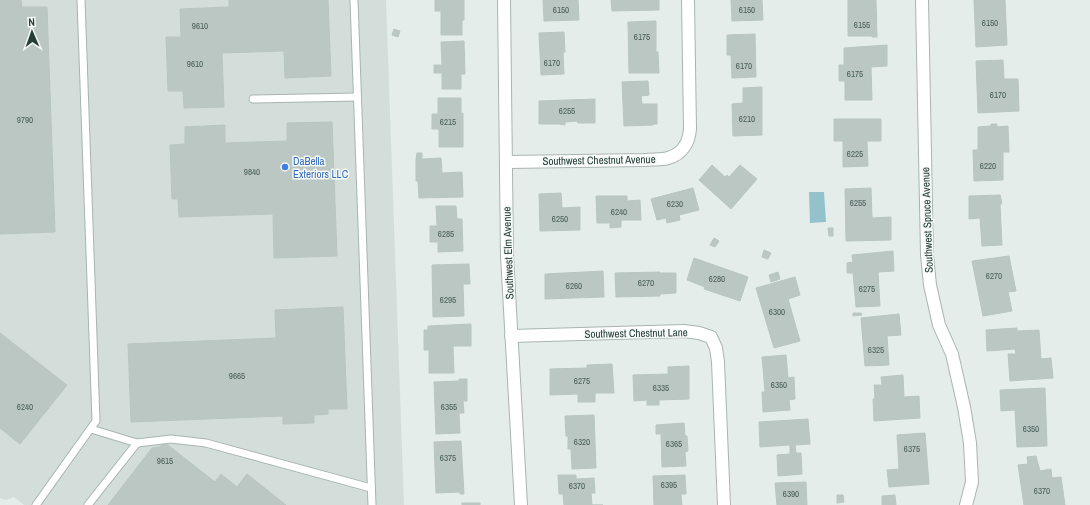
<svg xmlns="http://www.w3.org/2000/svg" width="1090" height="505" viewBox="0 0 1090 505" font-family="'Archivo Narrow',sans-serif">
<style>
.built{fill:#d3ddd9}
.water{fill:#93c1cc}
.building{fill:#bbc7c3;stroke:#b8c6c1}
.lines{fill:none;stroke-linecap:round;stroke-linejoin:round}
.service-casing{stroke:#a8b5b1;stroke-width:9}
.minor-casing{stroke:#a8b5b1;stroke-width:14}
.service{stroke:#fff;stroke-width:7}
.minor{stroke:#fff;stroke-width:12}
.shop-dot{fill:#3f7fe0;stroke:#f5f9f8;stroke-width:1.5}
.labels{text-anchor:middle;dominant-baseline:central;stroke-width:3;stroke-linejoin:round;paint-order:stroke}
.number-label{font-size:9px;fill:#4b605b}
.street-label{font-size:11px;fill:#263d38;stroke:#f5f9f8}
.shop-label{font-size:11px;fill:#366cbe;stroke:#f5f9f8;text-anchor:start}
</style>
<rect width="100%" height="100%" fill="#e5edea"/>
<!-- built -->
<polygon class="built" points="0,0 386,0 404,505 24,505 14,497 6,500 0,498"/>
<!-- water -->
<polygon class="water" points="809,192 824,192 826,222 810,223"/>
<!-- building -->
<g class="building">
<polygon points="0,0 21,0 22,7 47,7 55,232 0,234"/>
<polygon points="229,0 328,0 331,76 285,78 284,51 222,53 224,107 184,108 183,91 168,91 166,37 181,37 180,9 229,7"/>
<polygon points="435,0 464,0 464,20 462,20 462,35 441,35 441,11 435,11"/>
<polygon points="543,0 578,0 579,20 544,21"/>
<polygon points="611,0 659,0 659,10 612,11"/>
<polygon points="731,0 762,0 763,20 732,21"/>
<polygon points="848,0 876,0 877,37 872,37 872,36 848,36"/>
<polygon points="974,0 1005,0 1007,45 976,47"/>
<polygon points="656,21 656,52 658,52 659,73 629,73 628,22"/>
<polygon points="394,29 400,31 398,37 392,35"/>
<polygon points="564,32 565,52 563,52 564,74 541,75 539,33"/>
<polygon points="755,34 756,77 732,78 731,55 727,55 727,35"/>
<polygon points="464,41 465,74 461,74 461,89 442,89 442,73 434,73 434,65 442,65 441,42"/>
<polygon points="887,45 887,66 871,67 872,100 845,100 845,81 839,81 839,65 844,65 844,48"/>
<polygon points="1003,60 1004,79 1018,79 1019,111 978,113 976,61"/>
<polygon points="648,81 649,95 641,96 642,104 657,104 657,124 653,124 653,125 624,126 622,82"/>
<polygon points="762,87 762,135 733,136 732,104 743,103 743,88"/>
<polygon points="438,98 461,98 461,114 463,113 463,147 439,147 439,129 432,129 432,114 438,114"/>
<polygon points="595,99 595,123 578,123 577,121 565,122 565,125 559,124 539,124 539,101"/>
<polygon points="834,119 881,119 881,141 867,141 868,166 843,167 843,141 834,141"/>
<polygon points="332,122 337,256 274,258 273,214 179,217 178,199 172,199 170,145 185,144 185,127 225,125 225,143 287,141 287,123"/>
<polygon points="991,124 997,124 997,127 1008,126 1009,152 1003,152 1003,180 974,181 973,150 978,150 978,127 991,126"/>
<polygon points="417,153 422,153 422,159 441,158 442,173 462,172 463,197 419,198 418,181 416,181 416,159"/>
<polygon points="712,165 725,177 727,175 729,177 740,165 757,179 731,209 699,180"/>
<polygon points="693,188 699,210 679,215 680,220 667,223 666,218 657,220 651,199"/>
<polygon points="871,188 872,218 891,217 891,240 846,241 845,189"/>
<polygon points="561,193 562,208 580,207 580,230 540,231 539,194"/>
<polygon points="1000,195 1002,203 1000,205 1002,245 982,246 980,218 969,219 969,196"/>
<polygon points="596,196 627,196 627,201 640,200 641,220 621,220 621,227 610,228 610,223 597,223"/>
<polygon points="436,206 456,206 457,219 462,219 463,251 438,252 438,242 430,242 430,226 437,226"/>
<polygon points="828,228 833,228 833,236 829,236"/>
<polygon points="714,238 719,241 715,247 710,245"/>
<polygon points="764,250 771,253 768,259 762,257"/>
<polygon points="893,251 894,271 878,272 880,306 856,307 853,273 847,273 847,263 853,262 852,255"/>
<polygon points="1009,256 1016,291 1008,292 1012,311 983,316 972,261"/>
<polygon points="694,258 748,277 740,301 704,289 705,287 687,280"/>
<polygon points="469,264 470,284 463,284 464,316 433,317 432,265"/>
<polygon points="603,271 604,297 545,299 545,274"/>
<polygon points="660,272 659,273 676,273 676,293 660,294 660,296 616,297 615,273"/>
<polygon points="778,272 780,279 771,282 769,275"/>
<polygon points="795,277 800,295 788,299 800,341 774,348 756,288"/>
<polygon points="343,307 347,409 328,409 328,414 314,415 314,423 283,424 283,416 131,422 128,344 276,338 275,310"/>
<polygon points="853,313 861,313 862,315 853,316"/>
<polygon points="899,314 901,335 887,336 889,365 865,366 861,318"/>
<polygon points="471,324 471,346 453,346 454,373 429,373 429,350 424,350 424,330 428,330 428,326"/>
<polygon points="1017,328 1017,331 1039,330 1041,359 1051,358 1053,378 1010,381 1008,354 1016,354 1015,349 987,351 986,330"/>
<polygon points="0,333 67,385 20,444 0,428"/>
<polygon points="786,355 788,378 794,377 795,399 789,400 790,410 763,412 762,392 765,392 762,357"/>
<polygon points="612,364 614,393 595,393 595,402 578,402 578,394 550,395 550,369 587,368 587,365"/>
<polygon points="689,366 689,399 659,400 659,405 647,405 647,400 634,401 633,375 668,374 668,367"/>
<polygon points="903,375 904,397 919,396 920,418 874,421 873,399 875,399 874,385 882,385 881,377"/>
<polygon points="459,379 467,379 467,401 463,401 464,413 459,413 460,433 436,434 434,382 459,381"/>
<polygon points="1045,388 1047,446 1017,447 1015,410 1001,411 1000,390"/>
<polygon points="594,415 596,468 572,469 571,449 568,449 568,436 566,436 565,416"/>
<polygon points="808,419 810,444 795,445 796,453 801,453 802,474 778,476 777,455 790,454 790,445 760,447 759,422"/>
<polygon points="684,423 685,436 687,436 688,451 685,452 686,466 662,467 661,434 656,434 656,425"/>
<polygon points="925,433 929,484 889,487 887,470 899,469 897,435"/>
<polygon points="461,441 464,494 460,494 460,492 436,493 434,442"/>
<polygon points="164,442 215,482 221,474 237,487 247,474 286,505 108,505 152,448 160,447"/>
<polygon points="1036,456 1040,471 1051,469 1052,478 1061,477 1065,505 1024,505 1018,465 1028,464 1027,457"/>
<polygon points="558,475 576,475 576,479 594,478 595,493 591,493 592,505 603,505 564,505 563,494 559,494"/>
<polygon points="685,475 686,494 681,494 682,505 654,505 653,476"/>
<polygon points="806,482 807,505 777,505 775,483"/>
<polygon points="837,495 843,495 844,502 837,503"/>
<polygon points="895,495 896,505 882,505 882,496"/>
<rect x="462" y="503" width="18" height="2"/>
</g>
<g class="lines">
<defs>
<g id="service">
<polyline points="354,0 372,505"/>
<polyline points="253,99 357,97"/>
<polyline points="137,443 171,439 206,443 371,488"/>
<polyline points="36,505 96,421 81,0"/>
<polyline points="88,505 137,443 91,429"/>
</g>
<g id="minor">
<polyline points="504,0 507,256 521,505"/>
<polyline points="922,0 927,255 930,285 939,325 952,354 964,407 970,443 972,482 966,505"/>
<path d="M506,162l139,-2c7,-1 17,0 23,-2 15,-4 21,-16 22,-29l-2,-129"/>
<polyline points="511,336 684,331 699,333 711,337 716,348 718,362 724,505"/>
</g>
</defs>
<!-- service casing -->
<use href="#service" class="service-casing"/>
<!-- minor casing -->
<use href="#minor" class="minor-casing"/>
<!-- service -->
<use href="#service" class="service"/>
<!-- minor -->
<use href="#minor" class="minor"/>
</g>
<!-- markers -->
<circle class="shop-dot" cx="285" cy="167" r="4"/>
<g class="labels">
<!-- number labels -->
<g class="number-label">
<text x="561" y="10">6150</text>
<text x="747" y="10">6150</text>
<text x="990" y="23">6150</text>
<text x="862" y="25">6155</text>
<text x="200" y="26">9610</text>
<text x="642" y="37">6175</text>
<text x="552" y="63">6170</text>
<text x="195" y="64">9610</text>
<text x="744" y="66">6170</text>
<text x="855" y="74">6175</text>
<text x="998" y="95">6170</text>
<text x="567" y="111">6255</text>
<text x="747" y="119">6210</text>
<text x="25" y="120">9790</text>
<text x="448" y="122">6215</text>
<text x="855" y="154">6225</text>
<text x="988" y="166">6220</text>
<text x="252" y="172">9840</text>
<text x="858" y="203">6255</text>
<text x="675" y="204">6230</text>
<text x="619" y="212">6240</text>
<text x="560" y="219">6250</text>
<text x="446" y="234">6285</text>
<text x="994" y="276">6270</text>
<text x="717" y="279">6280</text>
<text x="646" y="283">6270</text>
<text x="574" y="286">6260</text>
<text x="867" y="289">6275</text>
<text x="448" y="300">6295</text>
<text x="777" y="312">6300</text>
<text x="876" y="350">6325</text>
<text x="237" y="376">9665</text>
<text x="582" y="381">6275</text>
<text x="779" y="385">6350</text>
<text x="661" y="388">6335</text>
<text x="25" y="407">6240</text>
<text x="449" y="407">6355</text>
<text x="1031" y="429">6350</text>
<text x="582" y="442">6320</text>
<text x="674" y="444">6365</text>
<text x="912" y="449">6375</text>
<text x="448" y="458">6375</text>
<text x="165" y="461">9615</text>
<text x="669" y="485">6395</text>
<text x="577" y="486">6370</text>
<text x="1042" y="491">6370</text>
<text x="791" y="494">6390</text>
</g>
<!-- street labels -->
<g class="street-label">
<text transform="translate(599 160) rotate(-1)">Southwest Chestnut Avenue</text>
<text transform="translate(927 220) rotate(-92)">Southwest Spruce Avenue</text>
<text transform="translate(508 253) rotate(-92)">Southwest Elm Avenue</text>
<text transform="translate(636 333) rotate(-1)">Southwest Chestnut Lane</text>
</g>
<!-- shop labels -->
<g class="shop-label">
<text x="293" y="161">DaBella<tspan x="293" dy="13">Exteriors LLC</tspan></text>
</g>
</g>
<!-- north arrow -->
<g transform="translate(32 32) rotate(358)" stroke="#f5f9f8" stroke-width="3" paint-order="stroke">
<path d="M0-3L7 15L0 10L-7 15Z" fill="#263d38"/>
<text y="-6" font-size="11" font-weight="bold" text-anchor="middle" fill="#263d38">N</text>
</g>
</svg>
